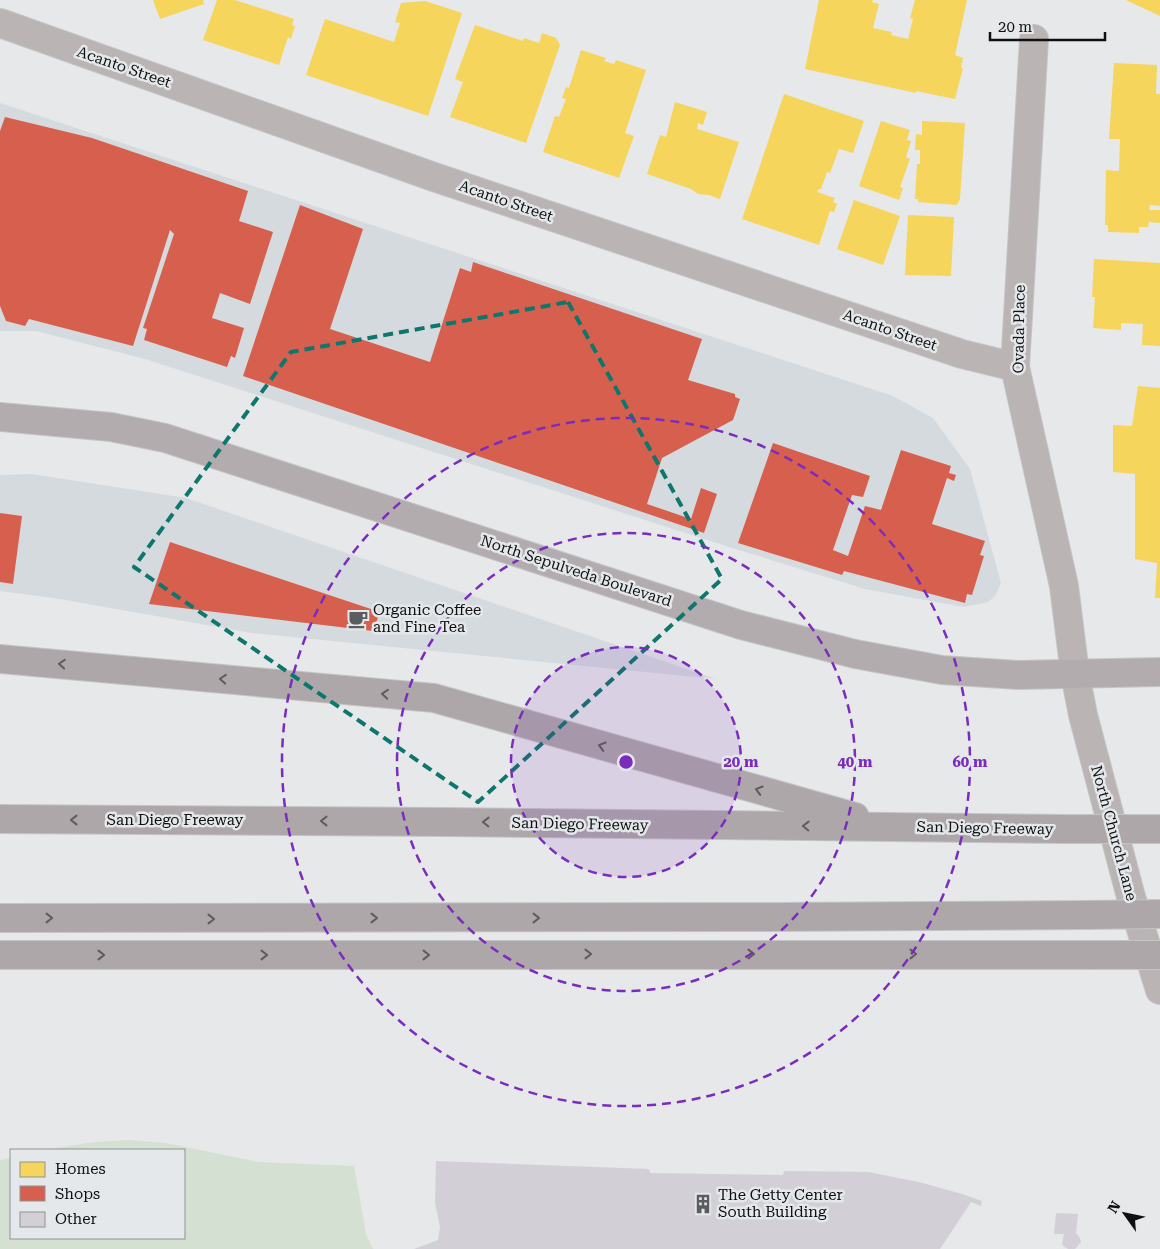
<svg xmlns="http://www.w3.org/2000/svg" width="1160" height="1249" viewBox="0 0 1160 1249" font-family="'Roboto Serif',serif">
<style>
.built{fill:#d5dadf}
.green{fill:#d4e0d1}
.homes{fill:#f6d55c}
.shops{fill:#d6604d}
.building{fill:#d2d0d6}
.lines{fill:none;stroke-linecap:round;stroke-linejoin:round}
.minor-casing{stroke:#c4c5c6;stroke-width:30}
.major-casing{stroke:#c4c5c6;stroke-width:30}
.highway-casing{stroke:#c4c5c6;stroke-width:30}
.minor{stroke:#bab4b4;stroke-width:28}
.major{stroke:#b3acae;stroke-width:28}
.highway{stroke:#aea7a9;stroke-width:28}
.highway-bridge-casing{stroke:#c4c5c6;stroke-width:30;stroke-linecap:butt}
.highway-bridge{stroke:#aea7a9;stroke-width:28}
.oneway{stroke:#5e5c5d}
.marked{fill:none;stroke:#0f766e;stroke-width:4;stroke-dasharray:10 6;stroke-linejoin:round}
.ring{fill:none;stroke:#7b2cbf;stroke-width:2.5;stroke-dasharray:9 6}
.labels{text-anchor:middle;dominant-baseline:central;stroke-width:5;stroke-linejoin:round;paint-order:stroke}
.street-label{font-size:15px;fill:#0f1011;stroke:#e5e8eb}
.poi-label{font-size:15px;fill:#0f1011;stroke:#e5e8eb;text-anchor:start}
.centre{fill:#7b2cbf;stroke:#e5e8eb;stroke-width:2.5}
.ring-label{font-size:15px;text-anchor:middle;font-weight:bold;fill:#7b2cbf;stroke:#e5e8eb;stroke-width:5;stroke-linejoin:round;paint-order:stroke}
</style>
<rect width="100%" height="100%" fill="#e6e8ea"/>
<!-- built -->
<g class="built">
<polygon points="0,103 893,396 933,418 970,469 1001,583 995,596 988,602 964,607 865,589 726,546 145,359 36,331 0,331"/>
<polygon points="32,474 186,498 716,679 252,633 54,598 0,591 0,475"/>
</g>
<!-- green -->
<polygon class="green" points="128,1140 166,1143 258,1162 354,1166 366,1234 373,1249 0,1249 0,1160 11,1158 11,1238 184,1238 184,1150 44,1150 95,1142"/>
<!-- homes -->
<g class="homes">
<polygon points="153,0 203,0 204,4 160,19"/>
<polygon points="217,0 235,0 294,19 292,25 295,26 291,39 288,37 279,65 203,40"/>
<polygon points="819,0 873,0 872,2 879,4 873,28 892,32 891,35 908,39 913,19 910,18 915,0 967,0 955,55 963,58 961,68 963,68 955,99 916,91 916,93 805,69"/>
<polygon points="1126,0 1160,0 1160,16"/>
<polygon points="425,1 462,13 428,116 306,75 325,19 394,42 400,23 395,22 401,3"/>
<polygon points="475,25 523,41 524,38 539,43 542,33 556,38 560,45 526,143 450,117 463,82 455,79"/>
<polygon points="581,50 606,58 604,61 614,64 616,60 646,70 625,133 634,136 619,178 543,152 555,116 559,117 566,99 562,98 566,87 569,88"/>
<polygon points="1114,63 1157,65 1156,94 1160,94 1160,206 1150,205 1149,210 1160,210 1160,223 1149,222 1148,227 1139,227 1139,233 1108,232 1108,225 1105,225 1106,170 1119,171 1120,139 1109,139"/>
<polygon points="784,94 864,121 853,153 839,149 830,173 827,172 821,189 819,189 817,192 835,198 833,202 837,204 834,212 830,211 819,245 742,219"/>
<polygon points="675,102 707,112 703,125 698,123 697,129 739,142 720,199 709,195 698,194 691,189 647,174 660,135 666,137"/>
<polygon points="881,121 910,130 907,140 911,141 906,157 910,159 900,187 903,188 899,200 859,186"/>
<polygon points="922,121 965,123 960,199 957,205 918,202 918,199 915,199 917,164 920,164 920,150 915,150 916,134 922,135"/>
<polygon points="854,200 900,216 883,265 837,249"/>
<polygon points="908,215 954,217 951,276 905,275"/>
<polygon points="1094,259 1160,263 1160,346 1142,345 1143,324 1121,323 1121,330 1093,328 1095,297 1092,297"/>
<polygon points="1138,386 1160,388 1160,598 1155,598 1157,563 1135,559 1135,474 1113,472 1113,425 1132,426"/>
</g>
<!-- shops -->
<g class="shops">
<polygon points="5,117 92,138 248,191 239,221 273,232 250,304 220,293 212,318 244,328 235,358 231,356 227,367 144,340 147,329 143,328 174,234 170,230 133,346 29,319 25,326 6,321 0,306 0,131"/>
<polygon points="300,205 363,229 330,329 430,362 460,268 471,272 473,262 702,339 688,380 735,394 735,397 740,399 733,420 662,458 647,504 691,519 701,488 717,494 704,533 243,376"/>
<polygon points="773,443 870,476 863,497 852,495 833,550 848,556 865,506 881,510 901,450 951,466 949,473 956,475 954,481 947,478 932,524 985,541 980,555 984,556 972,595 967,594 965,603 844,571 842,575 738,543"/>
<polygon points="0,513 22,516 13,584 0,582"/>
<polygon points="170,542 380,612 373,631 149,604"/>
</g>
<!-- building -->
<g class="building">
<polygon points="436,1161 649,1169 650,1173 783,1175 784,1171 868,1172 919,1182 962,1194 982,1201 981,1206 971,1202 940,1249 414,1249 438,1240 440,1227 435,1203"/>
<polygon points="1056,1213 1078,1214 1076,1233 1080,1238 1081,1242 1075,1249 1068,1249 1062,1245 1064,1234 1054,1234"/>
</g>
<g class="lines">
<defs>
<g id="minor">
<polyline points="0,23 434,177 962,354 1015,367"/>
<polyline points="1034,39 1015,367 1064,586 1075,674 1083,715 1131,897 1160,990"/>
</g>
<polyline id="major" points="0,417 111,427 165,438 741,625 855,654 942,670 1018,675 1160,672"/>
<g id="highway">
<polyline points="0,659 434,698 855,817"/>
<polyline points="0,819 445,822 1066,829"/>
<polyline points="0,918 779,917 1086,915"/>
<polyline points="0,955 1095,955"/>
</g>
</defs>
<!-- minor casing -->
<use href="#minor" class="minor-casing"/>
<!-- major casing -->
<use href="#major" class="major-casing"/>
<!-- highway casing -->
<use href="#highway" class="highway-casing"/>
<!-- minor -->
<use href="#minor" class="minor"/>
<!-- major -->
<use href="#major" class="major"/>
<!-- highway -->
<use href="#highway" class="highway"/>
<defs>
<g id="highway-bridge">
<polyline points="1066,829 1160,829"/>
<polyline points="1086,915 1160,914"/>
<polyline points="1095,955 1160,955"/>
</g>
</defs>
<!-- highway-bridge casing -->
<use href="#highway-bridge" class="highway-bridge-casing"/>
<!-- highway-bridge -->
<use href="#highway-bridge" class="highway-bridge"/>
</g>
<!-- one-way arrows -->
<defs><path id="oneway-chevron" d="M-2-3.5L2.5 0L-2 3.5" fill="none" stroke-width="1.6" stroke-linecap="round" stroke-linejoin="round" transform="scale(1.25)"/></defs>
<g class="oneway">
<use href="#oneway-chevron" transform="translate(62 664) rotate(-175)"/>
<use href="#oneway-chevron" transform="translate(223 679) rotate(-175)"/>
<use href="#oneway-chevron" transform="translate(385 694) rotate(-175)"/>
<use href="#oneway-chevron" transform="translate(602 746) rotate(-164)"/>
<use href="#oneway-chevron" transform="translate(759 790) rotate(-164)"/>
<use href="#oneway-chevron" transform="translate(74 820) rotate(-180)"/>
<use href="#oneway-chevron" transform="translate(324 821) rotate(-180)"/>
<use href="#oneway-chevron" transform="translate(486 822) rotate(-179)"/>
<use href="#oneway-chevron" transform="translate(806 826) rotate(-179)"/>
<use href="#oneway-chevron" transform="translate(49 918)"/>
<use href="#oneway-chevron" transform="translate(374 918)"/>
<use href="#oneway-chevron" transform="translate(536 918)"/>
<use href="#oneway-chevron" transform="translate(211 919)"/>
<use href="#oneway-chevron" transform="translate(588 954)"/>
<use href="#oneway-chevron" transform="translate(751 954)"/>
<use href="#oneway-chevron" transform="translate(913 954)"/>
<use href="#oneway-chevron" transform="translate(101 955)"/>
<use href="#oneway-chevron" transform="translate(264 955)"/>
<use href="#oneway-chevron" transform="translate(426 955)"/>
</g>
<!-- marked area -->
<path class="marked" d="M568,302l154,277 -244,223 -344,-235 157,-215z"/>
<!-- distance rings -->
<circle cx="626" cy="762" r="115" fill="#7b2cbf" fill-opacity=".12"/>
<g class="ring">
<circle cx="626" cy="762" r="115"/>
<circle cx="626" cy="762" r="229"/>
<circle cx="626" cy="762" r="344"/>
</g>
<!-- icons -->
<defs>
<symbol id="cafe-bare" viewBox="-9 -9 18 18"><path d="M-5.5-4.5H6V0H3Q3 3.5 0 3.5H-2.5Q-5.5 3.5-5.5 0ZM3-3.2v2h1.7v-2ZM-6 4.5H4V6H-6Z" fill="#5a5c5d" stroke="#e5e8eb" stroke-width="2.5" paint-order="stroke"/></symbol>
<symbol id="building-bare" viewBox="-9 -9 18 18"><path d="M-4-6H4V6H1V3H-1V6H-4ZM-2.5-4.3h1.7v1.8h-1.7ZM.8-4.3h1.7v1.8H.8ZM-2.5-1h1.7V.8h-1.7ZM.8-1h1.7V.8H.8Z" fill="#5a5c5d" stroke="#e5e8eb" stroke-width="2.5" paint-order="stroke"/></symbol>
</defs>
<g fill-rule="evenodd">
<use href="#cafe-bare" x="344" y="605" width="28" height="28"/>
<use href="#building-bare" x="689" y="1190" width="28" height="28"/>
</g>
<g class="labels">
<!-- street labels -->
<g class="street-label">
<text transform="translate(124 67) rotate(19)">Acanto Street</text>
<text transform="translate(506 201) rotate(19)">Acanto Street</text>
<text transform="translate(1019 329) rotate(-89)">Ovada Place</text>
<text transform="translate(890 330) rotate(19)">Acanto Street</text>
<text transform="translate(576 571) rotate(18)">North Sepulveda Boulevard</text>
<text x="175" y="820">San Diego Freeway</text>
<text transform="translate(580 824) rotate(1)">San Diego Freeway</text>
<text transform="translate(985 828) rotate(1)">San Diego Freeway</text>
<text transform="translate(1114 833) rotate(75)">North Church Lane</text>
</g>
<!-- poi labels -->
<g class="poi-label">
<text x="373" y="610">Organic Coffee<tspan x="373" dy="17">and Fine Tea</tspan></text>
<text x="718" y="1195">The Getty Center<tspan x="718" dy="17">South Building</tspan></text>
</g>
</g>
<circle cx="626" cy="762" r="8" class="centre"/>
<g class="ring-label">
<text x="741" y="767">20 m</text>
<text x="855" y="767">40 m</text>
<text x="970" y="767">60 m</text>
</g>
<!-- legend -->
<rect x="10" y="1149" width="175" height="90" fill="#e5e8eb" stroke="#8f9294"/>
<rect x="20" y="1162" width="25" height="15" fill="#f6d55c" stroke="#8f9294"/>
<text x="55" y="1174" font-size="15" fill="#0f1011">Homes</text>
<rect x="20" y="1186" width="25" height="15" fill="#d6604d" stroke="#8f9294"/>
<text x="55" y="1199" font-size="15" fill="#0f1011">Shops</text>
<rect x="20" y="1212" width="25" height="15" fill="#d2d0d6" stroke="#8f9294"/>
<text x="55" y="1224" font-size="15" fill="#0f1011">Other</text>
<!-- north arrow -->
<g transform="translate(1125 1214) rotate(303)" stroke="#e5e8eb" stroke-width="4" paint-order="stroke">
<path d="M0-4L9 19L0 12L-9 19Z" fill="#0f1011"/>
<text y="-8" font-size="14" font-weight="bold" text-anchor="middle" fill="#0f1011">N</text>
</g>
<!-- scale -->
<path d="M990 32v8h115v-8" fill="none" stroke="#0f1011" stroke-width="2.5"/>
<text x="998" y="32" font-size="15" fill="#0f1011" stroke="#e5e8eb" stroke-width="4" paint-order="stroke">20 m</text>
</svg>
